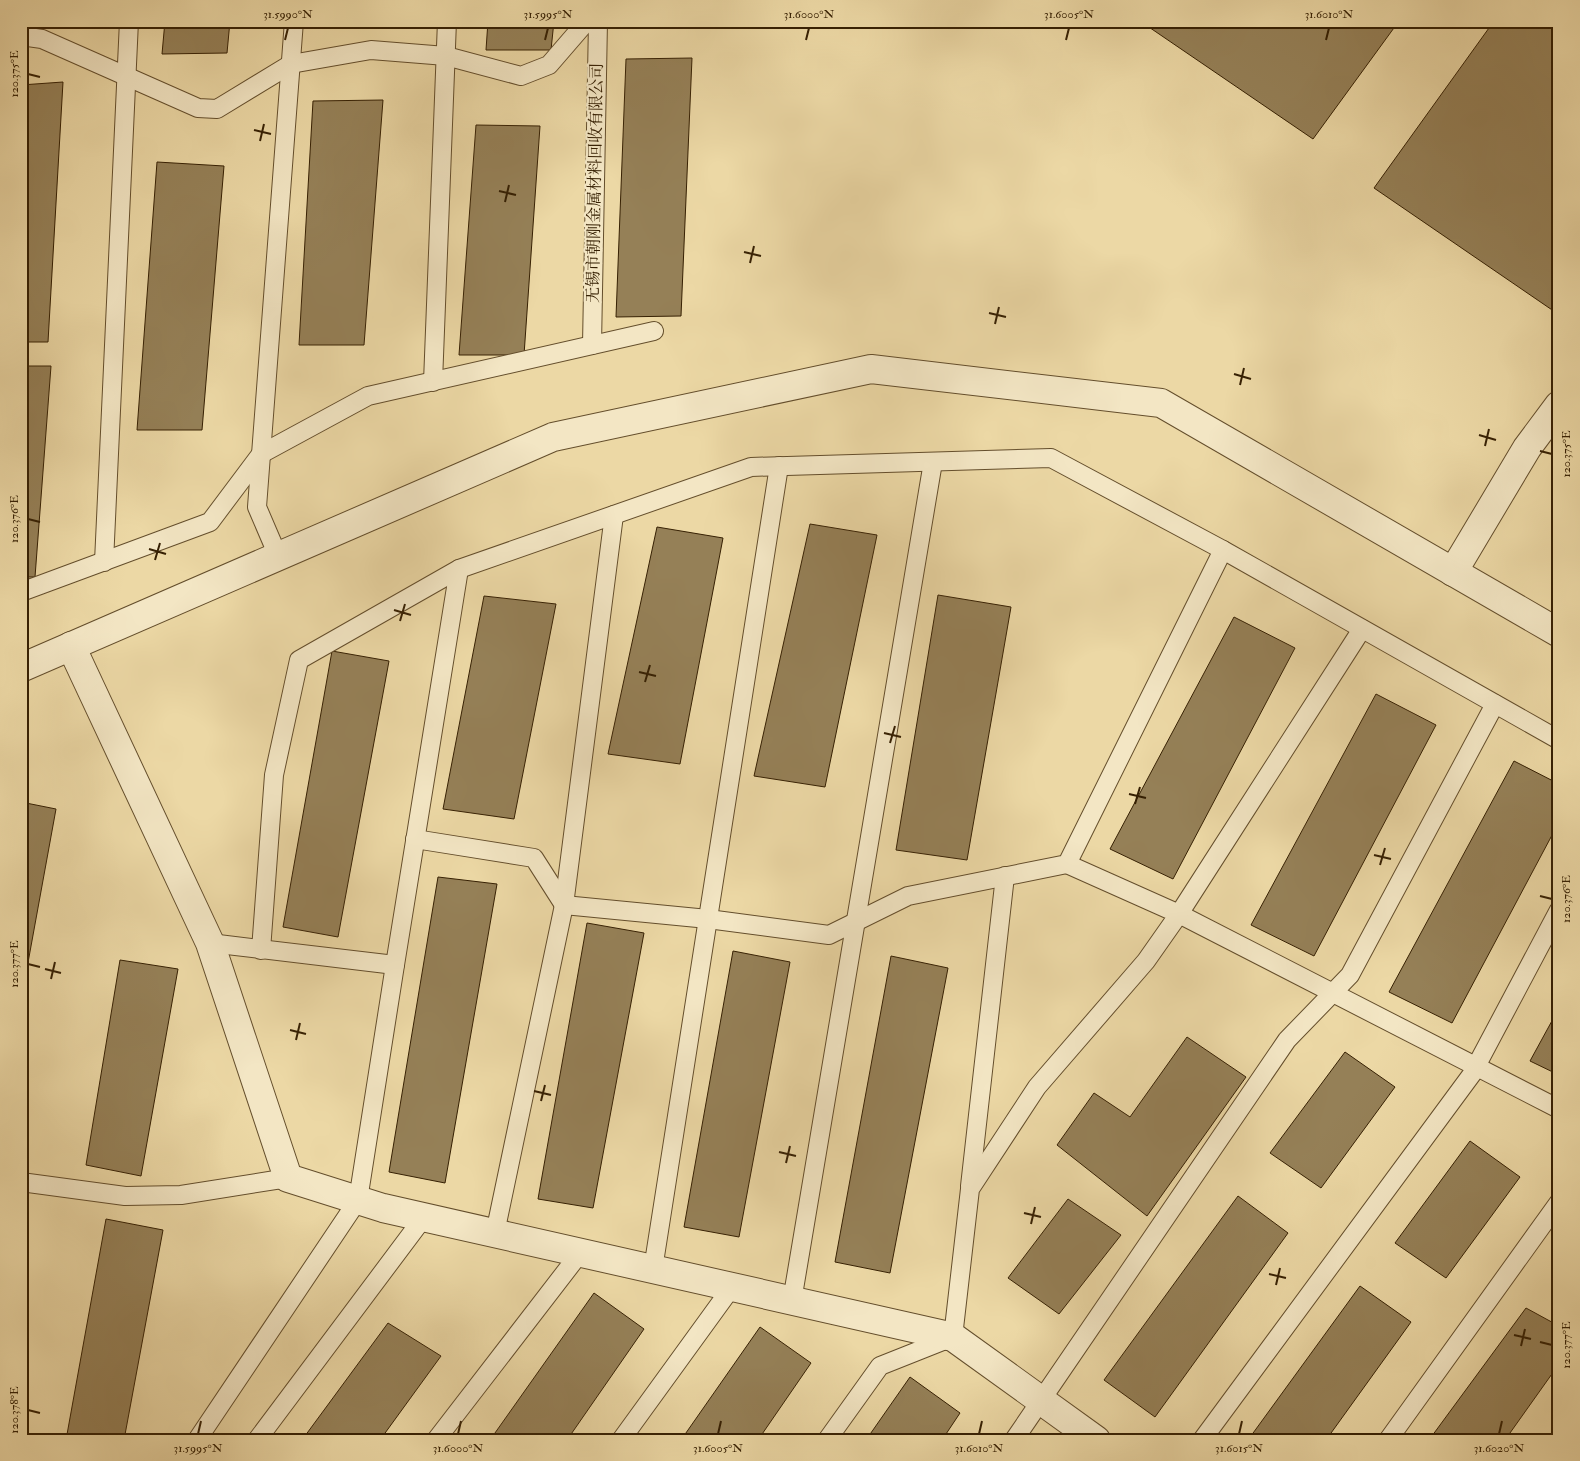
<svg xmlns="http://www.w3.org/2000/svg" width="1580" height="1461" viewBox="0 0 1580 1461" font-family="'IM FELL Double Pica','Noto Serif SC',serif">
<style>
.building{fill:#958057;stroke:#362003}
.lines{fill:none;stroke-linecap:round;stroke-linejoin:round}
.lane-casing{stroke:#644e2c;stroke-width:20}
.street-casing{stroke:#644e2c;stroke-width:30}
.lane{stroke:#f3e6c4;stroke-width:18}
.street{stroke:#f3e6c4;stroke-width:28}
.ticks{fill:none;stroke:#362003;stroke-width:2}
.labels{text-anchor:middle;dominant-baseline:central;stroke-width:4.5;stroke-linejoin:round;paint-order:stroke}
.street-label{font-size:16px;fill:#362003;stroke:#f3e6c4}
.neatline{fill:none;stroke:#362003;stroke-width:2}
.ticks-label{font-size:12px;text-anchor:middle;fill:#362003}
</style>
<rect width="100%" height="100%" fill="#ecd8a5"/>
<filter id="stains"><feTurbulence type="fractalNoise" baseFrequency=".004" numOctaves="4"/><feColorMatrix values="0 0 0 0 .2 0 0 0 0 .09 0 0 0 0 .02 0 0 0 .5 -.17"/></filter>
<radialGradient id="worn" r=".72"><stop offset=".6" stop-color="#630" stop-opacity="0"/><stop offset="1" stop-color="#630" stop-opacity=".3"/></radialGradient>
<!-- building -->
<g class="building">
<polygon points="165,21 230,21 227,53 162,54"/>
<polygon points="488,21 554,21 551,50 486,50"/>
<polygon points="1140,21 1399,21 1313,139"/>
<polygon points="1494,21 1559,21 1558,314 1374,188"/>
<polygon points="692,58 681,316 616,317 626,59"/>
<polygon points="63,82 48,342 21,342 21,85"/>
<polygon points="383,100 364,345 299,345 313,101"/>
<polygon points="476,125 540,126 524,355 459,355"/>
<polygon points="157,162 224,166 202,430 137,430"/>
<polygon points="21,366 51,366 35,577 21,577"/>
<polygon points="810,524 877,535 825,787 754,776"/>
<polygon points="657,527 723,538 680,764 608,754"/>
<polygon points="938,595 1011,607 967,860 896,850"/>
<polygon points="484,596 556,604 514,819 443,809"/>
<polygon points="1234,617 1295,648 1173,879 1110,849"/>
<polygon points="332,651 389,661 338,937 283,927"/>
<polygon points="1376,694 1436,725 1314,956 1251,925"/>
<polygon points="1514,761 1559,784 1559,822 1452,1023 1389,992"/>
<polygon points="21,802 56,809 21,1001"/>
<polygon points="438,877 497,884 445,1183 389,1172"/>
<polygon points="587,923 644,933 593,1208 538,1199"/>
<polygon points="733,951 790,962 739,1237 684,1227"/>
<polygon points="891,956 948,968 890,1273 835,1262"/>
<polygon points="120,960 178,969 141,1176 86,1165"/>
<polygon points="1559,1008 1559,1075 1530,1061"/>
<polygon points="1187,1037 1246,1077 1147,1216 1057,1145 1094,1093 1130,1117"/>
<polygon points="1345,1052 1395,1087 1321,1188 1270,1153"/>
<polygon points="1470,1141 1520,1177 1446,1278 1395,1243"/>
<polygon points="1238,1196 1288,1233 1155,1417 1104,1380"/>
<polygon points="1068,1199 1121,1235 1059,1314 1008,1278"/>
<polygon points="106,1219 163,1230 124,1440 66,1440"/>
<polygon points="1360,1286 1411,1322 1326,1440 1248,1440"/>
<polygon points="594,1293 644,1329 567,1440 490,1440"/>
<polygon points="1526,1308 1559,1326 1559,1364 1505,1440 1429,1440"/>
<polygon points="388,1323 441,1356 380,1440 302,1440"/>
<polygon points="760,1327 811,1363 758,1440 681,1440"/>
<polygon points="910,1377 960,1413 942,1440 866,1440"/>
</g>
<g class="lines">
<defs>
<g id="lane">
<polyline points="21,36 42,39 198,108 217,109 291,64 371,50 446,56 521,76 549,65 587,21"/>
<polyline points="592,345 598,21"/>
<polyline points="433,382 447,21"/>
<polyline points="278,556 257,507 294,21"/>
<polyline points="104,562 129,21"/>
<polyline points="21,592 210,522 261,454 368,396 654,331"/>
<polyline points="1362,629 1179,914 1559,1109"/>
<polyline points="415,839 534,858 564,905 708,919 829,935 908,896 1067,864 1223,550"/>
<polyline points="210,943 395,965 459,569"/>
<polyline points="261,950 274,775 299,660 459,569 751,467 1051,458 1223,550 1559,740"/>
<polyline points="21,1182 125,1196 181,1195 288,1178"/>
<polyline points="970,1186 1005,876"/>
<polyline points="495,1233 564,905 614,515"/>
<polyline points="653,1269 779,466"/>
<polyline points="792,1301 933,462"/>
<polyline points="197,1440 358,1200 395,965"/>
<polyline points="257,1440 424,1217"/>
<polyline points="436,1440 580,1253"/>
<polyline points="621,1440 732,1287"/>
<polyline points="827,1440 880,1366 953,1337 970,1189 1037,1087 1146,961 1179,914 1067,864"/>
<polyline points="1014,1440 1287,1040 1350,975 1495,704"/>
<polyline points="1202,1440 1472,1074 1559,910"/>
<polyline points="1388,1440 1559,1202"/>
</g>
<g id="street">
<polyline points="1453,572 1527,448 1559,405"/>
<polyline points="71,646 210,943 288,1178 383,1208 953,1337 1096,1440"/>
<polyline points="21,668 553,437 871,369 1161,403 1559,633"/>
</g>
</defs>
<!-- lane casing -->
<use href="#lane" class="lane-casing"/>
<!-- street casing -->
<use href="#street" class="street-casing"/>
<!-- lane -->
<use href="#lane" class="lane"/>
<!-- street -->
<use href="#street" class="street"/>
</g>
<!-- ticks -->
<path class="ticks" d="M285,40l3,-12M545,40l3,-12M806,40l3,-12M1066,40l3,-12M1326,40l3,-12M28,74l12,3M254,130l17,4M260,141l4,-17M499,191l17,4M505,202l4,-17M744,252l17,4M750,263l4,-17M989,313l17,4M995,324l4,-17M1234,374l17,5M1240,385l4,-17M1479,435l17,5M1485,446l4,-17M1540,451l12,3M28,519l12,3M149,549l17,5M155,560l5,-17M394,610l17,5M400,621l5,-17M639,672l17,4M645,682l5,-17M884,733l17,4M890,743l5,-17M1129,794l17,4M1135,804l5,-17M1374,855l17,4M1380,865l5,-17M1540,896l12,3M28,964l12,3M45,969l16,4M51,979l4,-17M290,1030l16,4M296,1040l4,-17M534,1091l17,4M541,1101l4,-16M779,1152l17,4M786,1163l4,-17M1024,1213l17,4M1031,1224l4,-17M1269,1274l17,4M1276,1285l4,-17M1514,1335l17,4M1540,1342l12,3M1521,1346l4,-17M28,1410l12,3M198,1434l3,-13M458,1434l3,-13M718,1434l3,-13M979,1434l3,-13M1239,1434l3,-13M1499,1434l3,-13"/>
<g class="labels">
<!-- street labels -->
<g class="street-label">
<text transform="translate(595 183) rotate(-89)">无锡市朝刚金属材料回收有限公司</text>
</g>
</g>
<!-- margin -->
<rect width="1580" height="1461" fill="none" stroke="#ecd8a5" stroke-width="55"/>
<rect x="28" y="28" width="1524" height="1406" class="neatline"/>
<g class="ticks-label">
<text x="288" y="18">31.5990°N</text>
<text x="548" y="18">31.5995°N</text>
<text x="809" y="18">31.6000°N</text>
<text x="1069" y="18">31.6005°N</text>
<text x="1329" y="18">31.6010°N</text>
<text transform="translate(14 74) rotate(-90)" y="4">120.375°E</text>
<text transform="translate(1566 454) rotate(-90)" y="4">120.375°E</text>
<text transform="translate(14 519) rotate(-90)" y="4">120.376°E</text>
<text transform="translate(1566 899) rotate(-90)" y="4">120.376°E</text>
<text transform="translate(14 964) rotate(-90)" y="4">120.377°E</text>
<text transform="translate(1566 1345) rotate(-90)" y="4">120.377°E</text>
<text transform="translate(14 1410) rotate(-90)" y="4">120.378°E</text>
<text x="198" y="1452">31.5995°N</text>
<text x="458" y="1452">31.6000°N</text>
<text x="718" y="1452">31.6005°N</text>
<text x="979" y="1452">31.6010°N</text>
<text x="1239" y="1452">31.6015°N</text>
<text x="1499" y="1452">31.6020°N</text>
</g>
<rect width="100%" height="100%" filter="url(#stains)"/>
<rect width="100%" height="100%" fill="url(#worn)"/>
</svg>
